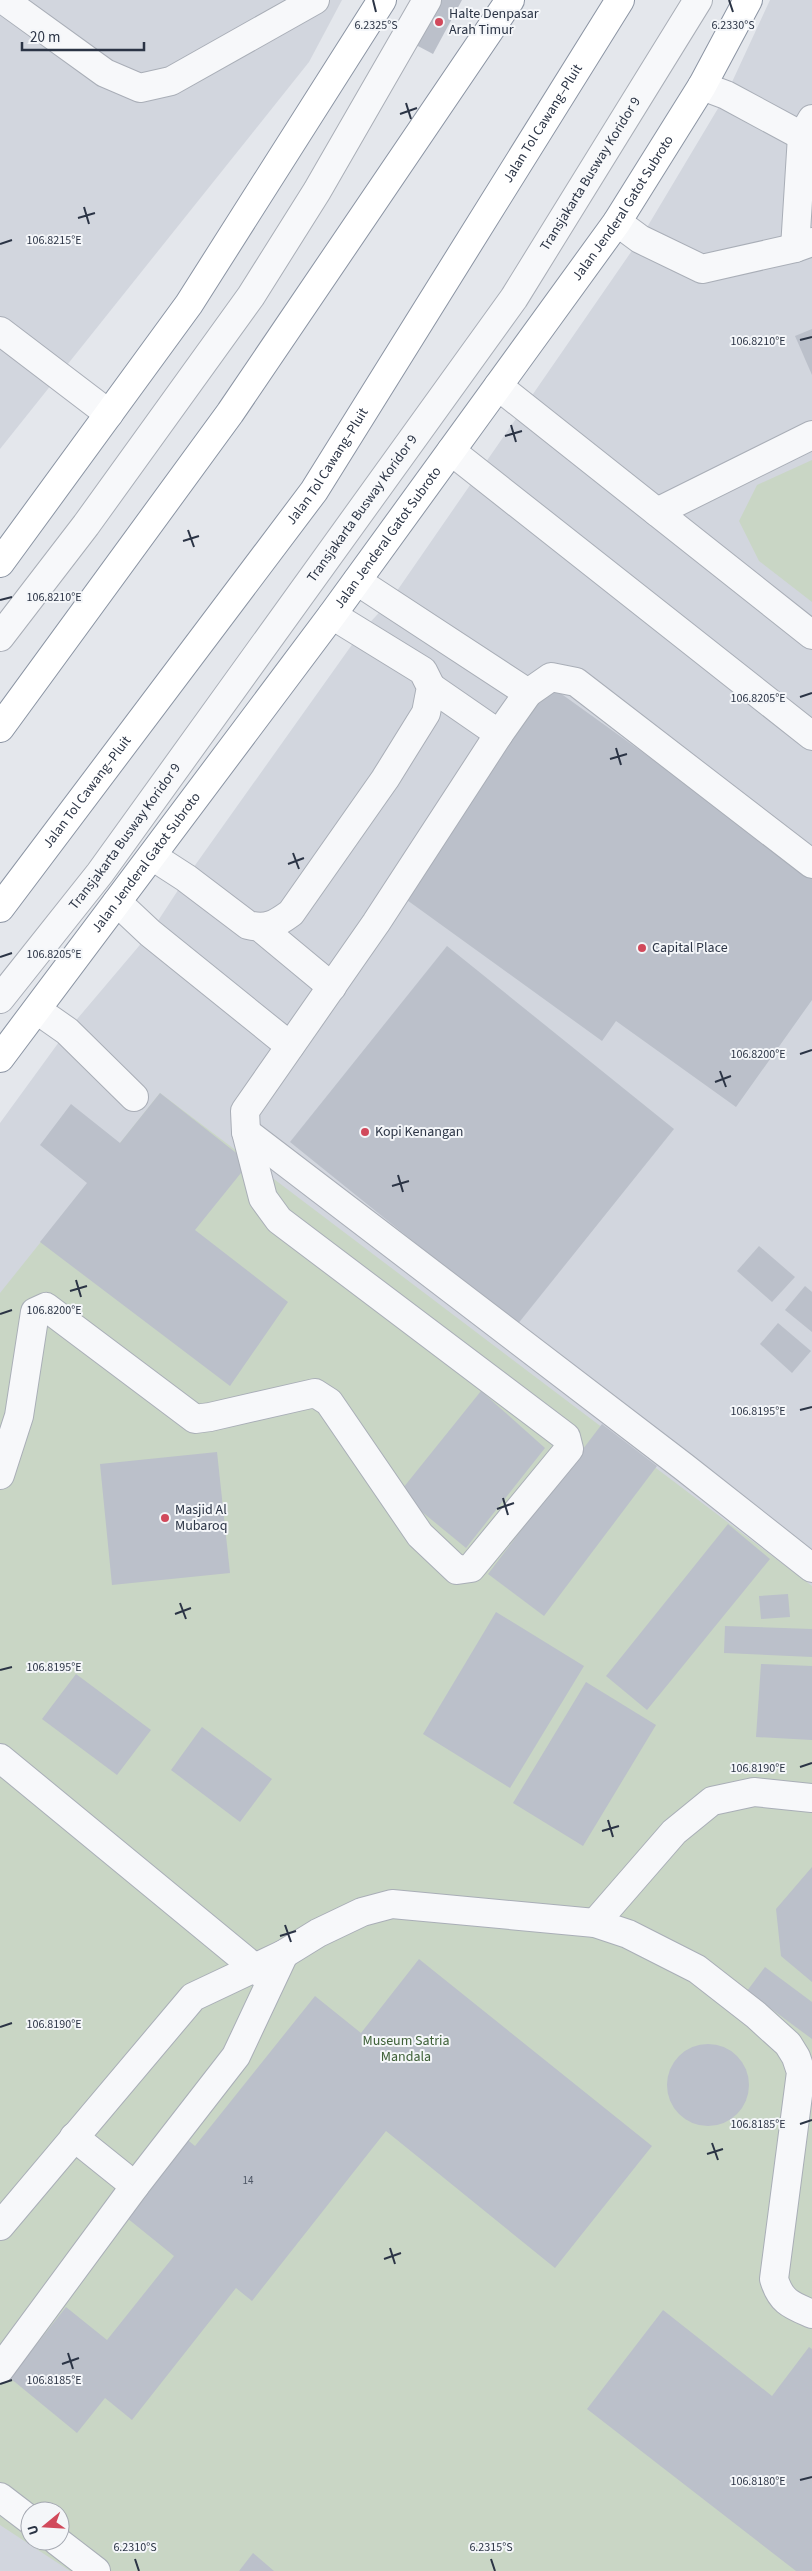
<svg xmlns="http://www.w3.org/2000/svg" width="812" height="2571" viewBox="0 0 812 2571" font-family="'Source Sans 3',sans-serif">
<style>
.built{fill:#d2d6de;fill-rule:evenodd}
.green{fill:#c9d6c5;fill-rule:evenodd}
.building{fill:#bbc0ca}
.lines{fill:none;stroke-linecap:round;stroke-linejoin:round}
.minor-casing{stroke:#a9aeb7;stroke-width:30}
.highway-casing{stroke:#8b94a3;stroke-width:30}
.minor{stroke:#f7f8fa;stroke-width:28}
.highway{stroke:#fff;stroke-width:28}
.ticks{fill:none;stroke:#2b3445;stroke-width:2}
.poi-dot{fill:#d1495b;stroke:#f4f6f9;stroke-width:2}
.labels{text-anchor:middle;dominant-baseline:central;stroke-width:4;stroke-linejoin:round;paint-order:stroke}
.number-label{font-size:11px;fill:#4f5766}
.poi-label{font-size:14px;fill:#2b3445;stroke:#f4f6f9;text-anchor:start}
.street-label{font-size:14px;fill:#2b3445;stroke:#f4f6f9}
.park-label{font-size:14px;fill:#3f6138;stroke:#f4f6f9}
.ticks-label{font-size:12px;text-anchor:middle;fill:#2b3445;stroke:#f4f6f9;stroke-width:4;stroke-linejoin:round;paint-order:stroke}
</style>
<rect width="100%" height="100%" fill="#e4e7ec"/>
<!-- built -->
<g class="built">
<polygon points="0,0 342,0 309,62 0,449"/>
<path d="M770,0h42v2571h-812v-1448l67,-92 83,-98 36,-55 175,-246 29,-31 250,-362 86,-144zM30,2511h30v30h-30z"/>
</g>
<!-- green -->
<g class="green">
<polygon points="812,460 812,602 759,561 739,521 757,485"/>
<path d="M160,1093l652,493v985h-742l-70,-46v-1232zM30,2511h30v30h-30z"/>
</g>
<!-- building -->
<g class="building">
<polygon points="440,0 462,0 433,54 416,45"/>
<polygon points="812,329 812,375 795,336"/>
<polygon points="549,685 812,874 812,1000 736,1107 616,1021 602,1041 400,895"/>
<polygon points="447,946 674,1129 517,1325 290,1142"/>
<polygon points="160,1093 249,1163 195,1230 288,1302 230,1386 40,1242 87,1183 40,1145 71,1104 120,1143"/>
<polygon points="759,1246 795,1277 772,1302 737,1271"/>
<polygon points="805,1286 812,1292 812,1332 785,1310"/>
<polygon points="778,1323 811,1351 792,1373 760,1344"/>
<polygon points="481,1391 545,1448 466,1548 399,1493"/>
<polygon points="602,1424 657,1466 544,1616 488,1574"/>
<polygon points="217,1452 230,1573 112,1585 100,1464"/>
<polygon points="728,1524 770,1559 647,1710 606,1676"/>
<polygon points="788,1594 790,1617 761,1619 759,1596"/>
<polygon points="496,1612 584,1666 510,1788 423,1734"/>
<polygon points="725,1626 812,1629 812,1657 724,1653"/>
<polygon points="761,1664 812,1666 812,1740 756,1737"/>
<polygon points="76,1674 151,1730 117,1775 42,1719"/>
<polygon points="586,1682 656,1725 583,1846 513,1803"/>
<polygon points="202,1727 272,1779 240,1822 171,1770"/>
<polygon points="812,1867 812,1982 781,1956 776,1909"/>
<polygon points="419,1959 652,2146 555,2268 386,2131 252,2301 236,2288 132,2420 105,2398 77,2433 10,2378 66,2307 107,2340 174,2256 122,2214 184,2137 195,2146 315,1996 361,2033"/>
<polygon points="765,1967 812,2002 812,2039 747,1991"/>
<circle cx="708" cy="2085" r="41"/>
<polygon points="663,2310 772,2396 809,2347 812,2349 812,2571 796,2571 587,2409"/>
<polygon points="253,2553 274,2571 239,2571"/>
</g>
<g class="lines">
<defs>
<g id="minor">
<polyline points="4,0 105,73 140,88 171,81 315,0"/>
<polyline points="702,86 726,95 802,136 812,139"/>
<polyline points="617,222 640,239 702,269 795,248 812,242"/>
<polyline points="795,248 802,136 812,119"/>
<polyline points="0,331 109,414"/>
<polyline points="498,386 812,635"/>
<polyline points="451,451 812,736"/>
<polyline points="657,512 812,435"/>
<polyline points="357,581 528,693"/>
<polyline points="0,637 86,525 251,296 317,191 427,0"/>
<polyline points="431,687 499,734 528,693 551,677 576,682 812,864"/>
<path d="M152,856l34,22 62,47c19,5 28,-1 43,-12l94,-134 41,-66 5,-26 -8,-16 -91,-56"/>
<polyline points="117,902 150,933 290,1046"/>
<polyline points="261,928 332,987"/>
<path id="s1" d="M0,999l100,-126 414,-575 184,-298"/>
<polyline points="37,1010 67,1031 134,1097"/>
<polyline points="246,1132 684,1467 812,1568"/>
<polyline points="0,1475 19,1416 35,1312 46,1307 195,1419 210,1417 315,1393 329,1402 420,1535 457,1570 471,1568 569,1449 566,1437 279,1220 263,1198 246,1132 245,1111 376,923 499,734"/>
<polyline points="0,1758 267,1978"/>
<polyline points="595,1923 674,1832 712,1801 754,1792 812,1798"/>
<polyline points="74,2137 135,2186"/>
<path d="M0,2226l193,-229 91,-43 34,-21 44,-21 30,-8 203,19 33,11 69,35 59,46 32,29 8,13 5,15 -27,207c7,23 17,26 38,35"/>
<polyline points="0,2369 135,2186 236,2056 284,1954"/>
<polyline points="0,2497 30,2520"/>
<polyline points="57,2541 96,2571"/>
</g>
<g id="highway">
<polyline points="0,563 189,304 382,0"/>
<polyline points="0,728 230,413 510,0"/>
<path id="s2" d="M0,908l314,-417 306,-491"/>
<path id="s3" d="M0,1058l332,-443 285,-393 85,-136 46,-86"/>
</g>
</defs>
<!-- minor casing -->
<use href="#minor" class="minor-casing"/>
<!-- highway casing -->
<use href="#highway" class="highway-casing"/>
<!-- minor -->
<use href="#minor" class="minor"/>
<!-- highway -->
<use href="#highway" class="highway"/>
</g>
<!-- ticks -->
<path class="ticks" d="M373,0l3,12M729,0l4,12M406,103l5,16M400,114l17,-6M84,207l5,17M78,218l17,-5M0,244l12,-4M800,340l12,-3M511,425l5,17M505,436l17,-5M188,530l6,17M183,541l16,-5M0,600l12,-3M800,697l12,-4M616,748l5,17M610,759l17,-5M293,853l6,16M288,864l16,-6M0,957l12,-4M800,1054l12,-4M720,1071l6,16M715,1082l16,-6M398,1175l5,17M392,1186l17,-5M76,1280l5,17M70,1291l17,-5M0,1314l12,-4M800,1410l12,-3M503,1498l5,17M497,1509l17,-6M180,1603l6,16M175,1614l16,-6M0,1670l12,-3M800,1767l12,-4M608,1820l5,17M602,1831l17,-5M285,1925l6,17M280,1936l16,-5M0,2027l12,-4M800,2124l12,-4M712,2143l6,17M707,2154l16,-5M390,2248l5,16M384,2259l17,-6M68,2353l5,16M62,2364l17,-6M0,2384l12,-4M800,2480l12,-3M135,2559l4,12M491,2559l4,12"/>
<!-- markers -->
<g class="poi-dot">
<circle cx="439" cy="22" r="5"/>
<circle cx="642" cy="948" r="5"/>
<circle cx="365" cy="1132" r="5"/>
<circle cx="165" cy="1518" r="5"/>
</g>
<g class="labels">
<!-- number labels -->
<g class="number-label">
<text x="248" y="2180">14</text>
</g>
<!-- poi labels -->
<g class="poi-label">
<text x="449" y="14">Halte Denpasar<tspan x="449" dy="16">Arah Timur</tspan></text>
<text x="652" y="948">Capital Place</text>
<text x="375" y="1132">Kopi Kenangan</text>
<text x="175" y="1510">Masjid Al<tspan x="175" dy="16">Mubaroq</tspan></text>
</g>
<!-- street labels -->
<g class="street-label">
<text stroke="none"><textPath href="#s2" startOffset="955">Jalan Tol Cawang–Pluit</textPath></text>
<text stroke="none"><textPath href="#s1" startOffset="1015">Transjakarta Busway Koridor 9</textPath></text>
<text stroke="none"><textPath href="#s3" startOffset="1054">Jalan Jenderal Gatot Subroto</textPath></text>
<text stroke="none"><textPath href="#s2" startOffset="550">Jalan Tol Cawang–Pluit</textPath></text>
<text stroke="none"><textPath href="#s1" startOffset="610">Transjakarta Busway Koridor 9</textPath></text>
<text stroke="none"><textPath href="#s3" startOffset="649">Jalan Jenderal Gatot Subroto</textPath></text>
<text stroke="none"><textPath href="#s2" startOffset="145">Jalan Tol Cawang–Pluit</textPath></text>
<text stroke="none"><textPath href="#s1" startOffset="205">Transjakarta Busway Koridor 9</textPath></text>
<text stroke="none"><textPath href="#s3" startOffset="244">Jalan Jenderal Gatot Subroto</textPath></text>
</g>
<!-- park labels -->
<g class="park-label">
<text x="406" y="2041">Museum Satria<tspan x="406" dy="16">Mandala</tspan></text>
</g>
</g>
<g class="ticks-label">
<text x="376" y="29">6.2325°S</text>
<text x="733" y="29">6.2330°S</text>
<text x="54" y="244">106.8215°E</text>
<text x="758" y="345">106.8210°E</text>
<text x="54" y="601">106.8210°E</text>
<text x="758" y="702">106.8205°E</text>
<text x="54" y="958">106.8205°E</text>
<text x="758" y="1058">106.8200°E</text>
<text x="54" y="1314">106.8200°E</text>
<text x="758" y="1415">106.8195°E</text>
<text x="54" y="1671">106.8195°E</text>
<text x="758" y="1772">106.8190°E</text>
<text x="54" y="2028">106.8190°E</text>
<text x="758" y="2128">106.8185°E</text>
<text x="54" y="2384">106.8185°E</text>
<text x="758" y="2485">106.8180°E</text>
<text x="135" y="2551">6.2310°S</text>
<text x="491" y="2551">6.2315°S</text>
</g>
<!-- north arrow -->
<g transform="translate(45 2526) rotate(252)"><circle r="24" fill="#f4f6f9" stroke="#a4a8b1"/>
<path d="M0-4L9 19L0 12L-9 19Z" fill="#d1495b"/>
<text y="-8" font-size="14" font-weight="bold" text-anchor="middle" fill="#2b3445">U</text>
</g>
<!-- scale -->
<path d="M22 42v8h122v-8" fill="none" stroke="#2b3445" stroke-width="2.5"/>
<text x="30" y="42" font-size="15" fill="#2b3445" stroke="#f4f6f9" stroke-width="4" paint-order="stroke">20 m</text>
</svg>
